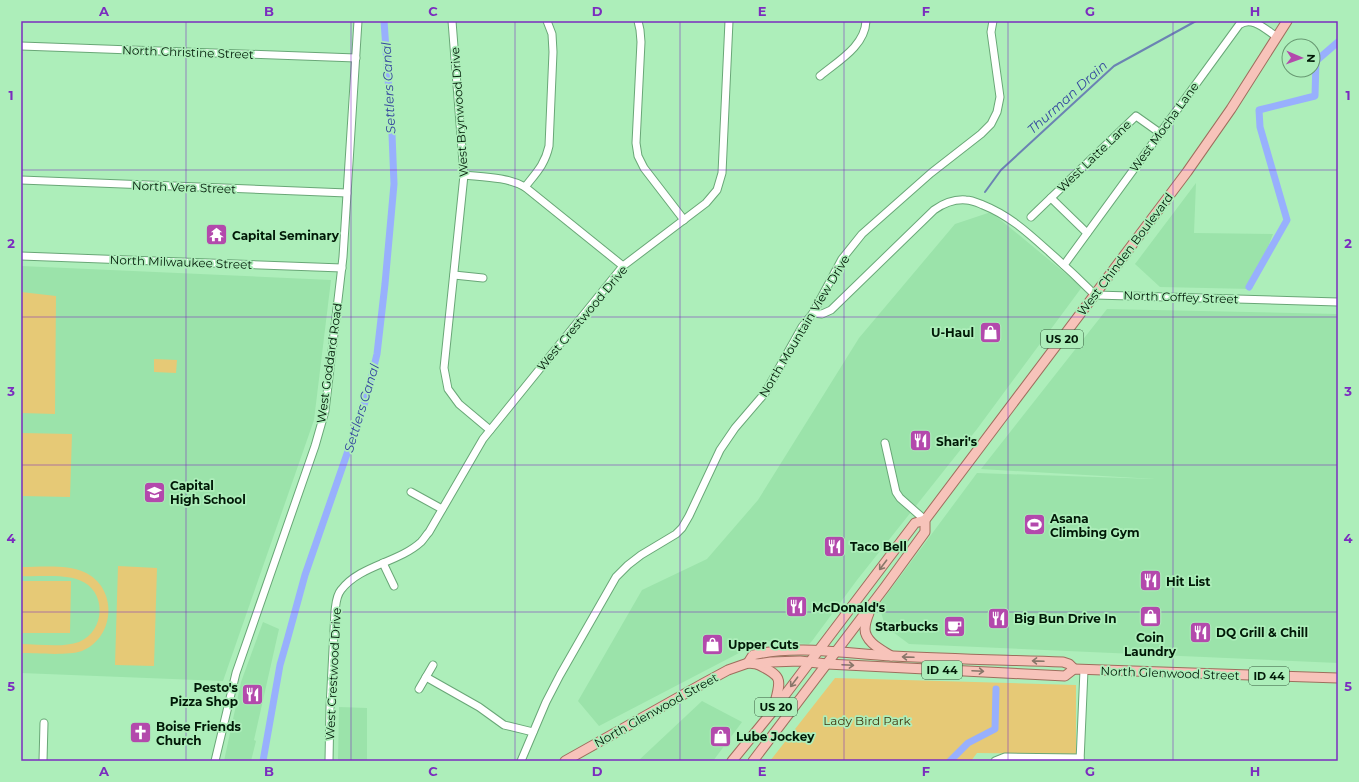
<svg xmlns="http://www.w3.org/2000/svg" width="1359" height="782" viewBox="0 0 1359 782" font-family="Montserrat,sans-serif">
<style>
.built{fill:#9be3aa}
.green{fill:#e6c976}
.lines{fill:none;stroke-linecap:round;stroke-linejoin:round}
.stream{stroke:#6b83b3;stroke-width:2}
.canal{stroke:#98b0fd;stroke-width:7}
.minor-casing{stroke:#69a777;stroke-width:9}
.major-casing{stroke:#9e6e5d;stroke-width:11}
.minor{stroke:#fff;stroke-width:7}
.major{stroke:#f7c3ba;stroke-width:9}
.oneway{stroke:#887669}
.grid{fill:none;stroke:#7b2cbf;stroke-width:1;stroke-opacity:0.55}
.labels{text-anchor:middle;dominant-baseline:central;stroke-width:3.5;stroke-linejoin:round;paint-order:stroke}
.shield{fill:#adeeba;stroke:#35593d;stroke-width:1}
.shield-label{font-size:11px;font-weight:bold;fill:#011907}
.street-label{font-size:12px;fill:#011907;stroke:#adeeba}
.poi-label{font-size:12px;font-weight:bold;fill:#011907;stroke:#adeeba;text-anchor:start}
.park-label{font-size:12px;fill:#42350e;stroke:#adeeba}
.water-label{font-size:13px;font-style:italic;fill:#33459d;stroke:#adeeba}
.neatline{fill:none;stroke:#7b2cbf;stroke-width:1.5}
.grid-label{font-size:13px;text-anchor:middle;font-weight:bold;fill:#7b2cbf}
</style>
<rect width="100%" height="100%" fill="#adeeba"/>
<!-- built -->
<g class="built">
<polygon points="1196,183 1194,233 1273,234 1252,289 1160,287 1135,264"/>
<polygon points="991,212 1082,287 977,429 857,580 812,641 809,644 762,641 599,726 578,701 642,590 707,559 758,500 859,338 955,224"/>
<polygon points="21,266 331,280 314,420 223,681 21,673"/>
<polygon points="1107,309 1338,314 1338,663 909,644 885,626 879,605 977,473 1155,479 981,469"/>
<polygon points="263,622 279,629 254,740 256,741 251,761 224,761 241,682"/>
<polygon points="702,701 742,722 713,761 638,761"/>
<polygon points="339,707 367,708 367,761 338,761"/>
</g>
<!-- green -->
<g class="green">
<polygon points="21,292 56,296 55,414 21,413"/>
<polygon points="154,359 177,360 176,373 154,372"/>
<polygon points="21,433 72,434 70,497 21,496"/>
<polygon points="118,566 157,568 154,666 115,665"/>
<path d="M21,567c19,0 46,-3 63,5 34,15 32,65 -2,79 -16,5 -44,2 -61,2v-9c17,0 42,4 58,-2 27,-11 28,-52 0,-62 -16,-6 -41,-3 -58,-4z"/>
<polygon points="21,581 71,581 70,633 21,633"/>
<polygon points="835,678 1076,685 1076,754 977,753 971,761 770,761"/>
</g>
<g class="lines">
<!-- stream -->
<polyline class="stream" points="985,192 1001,170 1114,66 1196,21"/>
<!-- canal -->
<g class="canal">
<polyline points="1249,287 1287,220 1260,127 1259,110 1315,96 1316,61 1338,42"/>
<polyline points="263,761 280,665 288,637 305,575 366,399 377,354 385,284 394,184 392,134 384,21"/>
<polyline points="950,761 968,743 995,729 996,689"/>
</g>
<defs>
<g id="minor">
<polyline points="452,21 464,175 444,368 448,389 459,404 490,430"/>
<polyline points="638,21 640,30 641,42 636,143 638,156 644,168 684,220"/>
<polyline points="21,46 356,58"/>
<path d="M820,76c18,-15 45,-30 46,-55"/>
<path d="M464,175c21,2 43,2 61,12l98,79"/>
<polyline points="21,180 347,193"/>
<path d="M525,187c12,-15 20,-23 24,-41l4,-94 -1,-18 -5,-13"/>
<polyline points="1051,198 1087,233"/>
<polyline points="1031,217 1136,116 1160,133"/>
<polyline points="21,256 342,268"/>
<path d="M1064,265l175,-240c13,-10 27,5 38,12"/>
<polyline points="454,275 483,278"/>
<path d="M813,313l9,1 9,-4 103,-100c10,-7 20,-11 32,-10 6,0 12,3 17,5 25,10 43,26 63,44 17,15 33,30 49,46l243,7"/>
<polyline points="885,443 896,492 900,498 925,520"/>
<polyline points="411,492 442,509"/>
<polyline points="383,563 394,586"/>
<polyline points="426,677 479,707 504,725 533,732"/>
<polyline points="419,689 433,665"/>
<polyline points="43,761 44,723"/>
<polyline points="215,761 236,673 315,446 325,411 343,257 358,21"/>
<path d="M329,761l1,-54 5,-96c1,-7 1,-15 6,-21 19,-25 57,-27 80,-48 3,-3 5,-7 8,-10l54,-93 140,-173 83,-63 11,-13 5,-17 7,-152"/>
<polyline points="521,761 546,702 560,675 616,577 628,565 641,555 676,534 682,528 689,516 720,450 735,428 765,393 802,327 813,313 842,259 862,234 931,173 981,134 991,124 997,112 1000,97 991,32 993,21"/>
<polyline points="995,761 1005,757 1080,758"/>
<polyline points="1080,761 1084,670"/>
</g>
<g id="major">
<path d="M869,613c-2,5 -4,11 -4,16 0,13 17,21 26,27"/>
<path d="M748,663l5,-8c44,-11 95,-1 140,1 56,3 113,4 170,6l6,2 5,5"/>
<path d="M757,664c27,13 24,15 17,42"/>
<polyline points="565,761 704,683 728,670 748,663 757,664 771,662 800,661 827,664 1065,676 1074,669 1338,678"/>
<polyline points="732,761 772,712 915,523 925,520"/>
<polyline points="753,761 885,587 925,532 925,520 1187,172 1231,109 1287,21"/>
</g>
</defs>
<!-- minor casing -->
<use href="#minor" class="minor-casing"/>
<!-- major casing -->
<use href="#major" class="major-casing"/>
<!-- minor -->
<use href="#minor" class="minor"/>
<!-- major -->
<use href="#major" class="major"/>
</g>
<!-- one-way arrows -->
<defs><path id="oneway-shaft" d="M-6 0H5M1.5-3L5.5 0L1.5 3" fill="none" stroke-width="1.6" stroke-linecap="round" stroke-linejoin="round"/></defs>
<g class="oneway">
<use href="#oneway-shaft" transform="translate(883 565) rotate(127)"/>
<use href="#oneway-shaft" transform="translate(908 657) rotate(-178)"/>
<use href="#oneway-shaft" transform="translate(1038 661) rotate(-178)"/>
<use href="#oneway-shaft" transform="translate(848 665) rotate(3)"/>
<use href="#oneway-shaft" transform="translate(978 671) rotate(3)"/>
<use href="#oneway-shaft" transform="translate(794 682) rotate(127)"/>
</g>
<!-- grid -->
<path class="grid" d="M186,21v740M351,21v740M515,21v740M680,21v740M844,21v740M1008,21v740M1173,21v740M21,170h1317M21,317h1317M21,465h1317M21,612h1317"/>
<!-- icons -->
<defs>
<symbol id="temple-square" viewBox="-11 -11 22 22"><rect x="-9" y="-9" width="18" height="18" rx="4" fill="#b349ac" stroke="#adeeba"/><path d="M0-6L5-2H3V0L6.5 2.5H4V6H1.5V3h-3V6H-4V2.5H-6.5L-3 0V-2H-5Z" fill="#fff"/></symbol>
<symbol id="shop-square" viewBox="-11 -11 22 22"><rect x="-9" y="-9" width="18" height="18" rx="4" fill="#b349ac" stroke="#adeeba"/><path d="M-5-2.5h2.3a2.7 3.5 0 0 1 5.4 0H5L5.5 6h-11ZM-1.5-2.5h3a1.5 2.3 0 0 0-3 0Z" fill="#fff"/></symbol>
<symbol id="restaurant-square" viewBox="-11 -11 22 22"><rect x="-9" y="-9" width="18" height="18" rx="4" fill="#b349ac" stroke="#adeeba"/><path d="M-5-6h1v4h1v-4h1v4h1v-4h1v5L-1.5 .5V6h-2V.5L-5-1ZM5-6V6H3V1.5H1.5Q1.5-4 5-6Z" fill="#fff"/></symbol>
<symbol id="school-square" viewBox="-11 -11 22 22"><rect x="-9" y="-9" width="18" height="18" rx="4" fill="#b349ac" stroke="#adeeba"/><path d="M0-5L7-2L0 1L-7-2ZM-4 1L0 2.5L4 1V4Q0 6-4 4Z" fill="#fff"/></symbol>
<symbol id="stadium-square" viewBox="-11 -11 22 22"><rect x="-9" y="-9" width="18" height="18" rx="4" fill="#b349ac" stroke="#adeeba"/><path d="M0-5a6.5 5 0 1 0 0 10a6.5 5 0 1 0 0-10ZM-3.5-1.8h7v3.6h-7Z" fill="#fff"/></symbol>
<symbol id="cafe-square" viewBox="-11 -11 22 22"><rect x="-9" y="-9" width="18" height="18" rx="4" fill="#b349ac" stroke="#adeeba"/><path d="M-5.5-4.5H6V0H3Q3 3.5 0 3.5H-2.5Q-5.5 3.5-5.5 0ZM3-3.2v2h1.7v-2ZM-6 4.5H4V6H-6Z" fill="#fff"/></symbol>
<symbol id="church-square" viewBox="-11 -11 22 22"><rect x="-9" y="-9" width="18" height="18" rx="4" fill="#b349ac" stroke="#adeeba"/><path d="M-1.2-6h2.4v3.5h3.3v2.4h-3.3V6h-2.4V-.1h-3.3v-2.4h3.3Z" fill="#fff"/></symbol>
</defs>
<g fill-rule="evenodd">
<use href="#temple-square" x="204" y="222" width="25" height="25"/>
<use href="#shop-square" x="978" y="320" width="25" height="25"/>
<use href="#restaurant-square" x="908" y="428" width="25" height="25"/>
<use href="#school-square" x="142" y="480" width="25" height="25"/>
<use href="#stadium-square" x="1022" y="512" width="25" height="25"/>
<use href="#restaurant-square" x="822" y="534" width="25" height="25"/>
<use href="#restaurant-square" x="1138" y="568" width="25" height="25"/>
<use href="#restaurant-square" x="784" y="594" width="25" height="25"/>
<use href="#shop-square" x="1138" y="604" width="25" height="25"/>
<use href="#restaurant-square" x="986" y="606" width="25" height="25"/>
<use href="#cafe-square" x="942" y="614" width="25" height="25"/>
<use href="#restaurant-square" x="1188" y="620" width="25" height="25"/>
<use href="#shop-square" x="700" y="632" width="25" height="25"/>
<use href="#restaurant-square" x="240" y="682" width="25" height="25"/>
<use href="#church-square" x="128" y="720" width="25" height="25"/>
<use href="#shop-square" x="708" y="724" width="25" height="25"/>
</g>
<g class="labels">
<!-- shield labels -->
<g class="shield">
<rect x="1041" y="330" width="42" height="18" rx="3"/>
<rect x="922" y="661" width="40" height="18" rx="3"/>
<rect x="1249" y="667" width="40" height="18" rx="3"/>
<rect x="755" y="698" width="42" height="18" rx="3"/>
</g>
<g class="shield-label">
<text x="1062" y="339">US 20</text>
<text x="942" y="670">ID 44</text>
<text x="1269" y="676">ID 44</text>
<text x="776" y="707">US 20</text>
</g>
<!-- street labels -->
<g class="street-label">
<text transform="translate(188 52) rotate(2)">North Christine Street</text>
<text transform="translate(459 112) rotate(-94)">West Brynwood Drive</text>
<text transform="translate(1164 127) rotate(-54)">West Mocha Lane</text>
<text transform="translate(1094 156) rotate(-44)">West Latte Lane</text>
<text transform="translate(184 187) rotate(2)">North Vera Street</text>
<text transform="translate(1125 254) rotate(-53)">West Chinden Boulevard</text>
<text transform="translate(181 262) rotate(2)">North Milwaukee Street</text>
<text transform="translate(1181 297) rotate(2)">North Coffey Street</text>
<text transform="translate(582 318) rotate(-50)">West Crestwood Drive</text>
<text transform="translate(804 326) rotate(-59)">North Mountain View Drive</text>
<text transform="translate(329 363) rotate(-82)">West Goddard Road</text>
<text transform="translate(1170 673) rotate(2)">North Glenwood Street</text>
<text transform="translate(333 674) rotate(-87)">West Crestwood Drive</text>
<text transform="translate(656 710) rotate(-29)">North Glenwood Street</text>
</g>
<!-- poi labels -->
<g class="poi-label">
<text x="232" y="235">Capital Seminary</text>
<text x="974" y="332" text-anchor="end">U-Haul</text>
<text x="936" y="441">Shari's</text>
<text x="170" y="485">Capital<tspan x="170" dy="14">High School</tspan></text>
<text x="1050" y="518">Asana<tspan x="1050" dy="14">Climbing Gym</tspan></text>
<text x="850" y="546">Taco Bell</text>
<text x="1166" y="581">Hit List</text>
<text x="812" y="607">McDonald's</text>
<text x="1014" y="618">Big Bun Drive In</text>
<text x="938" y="626" text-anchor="end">Starbucks</text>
<text x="1216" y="632">DQ Grill &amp; Chill</text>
<text x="1150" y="637" text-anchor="middle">Coin<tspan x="1150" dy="14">Laundry</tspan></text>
<text x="728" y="644">Upper Cuts</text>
<text x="238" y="687" text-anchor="end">Pesto's<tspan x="238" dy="14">Pizza Shop</tspan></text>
<text x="156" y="726">Boise Friends<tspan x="156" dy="14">Church</tspan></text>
<text x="736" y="736">Lube Jockey</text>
</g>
<!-- park labels -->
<g class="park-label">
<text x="867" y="720">Lady Bird Park</text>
</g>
<!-- water labels -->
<g class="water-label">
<text transform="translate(388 88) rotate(-93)">Settlers Canal</text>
<text transform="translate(1067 97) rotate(-42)">Thurman Drain</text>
<text transform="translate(361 408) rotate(-73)">Settlers Canal</text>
</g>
</g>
<!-- border -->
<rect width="1359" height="782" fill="none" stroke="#adeeba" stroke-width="44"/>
<!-- north arrow -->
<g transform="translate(1301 58) rotate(92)"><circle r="19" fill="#adeeba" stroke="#689972"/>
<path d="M0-3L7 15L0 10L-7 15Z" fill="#b349ac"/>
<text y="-6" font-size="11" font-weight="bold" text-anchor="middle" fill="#011907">N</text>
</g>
<rect x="22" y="22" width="1315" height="738" class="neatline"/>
<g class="grid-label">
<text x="104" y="16">A</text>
<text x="269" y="16">B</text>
<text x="433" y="16">C</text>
<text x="597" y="16">D</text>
<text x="762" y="16">E</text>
<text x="926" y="16">F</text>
<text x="1090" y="16">G</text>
<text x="1255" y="16">H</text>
<text x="11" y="100">1</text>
<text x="1348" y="100">1</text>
<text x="11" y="248">2</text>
<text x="1348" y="248">2</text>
<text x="11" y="396">3</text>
<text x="1348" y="396">3</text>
<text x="11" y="543">4</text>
<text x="1348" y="543">4</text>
<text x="11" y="691">5</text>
<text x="1348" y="691">5</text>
<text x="104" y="776">A</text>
<text x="269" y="776">B</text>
<text x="433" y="776">C</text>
<text x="597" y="776">D</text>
<text x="762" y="776">E</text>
<text x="926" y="776">F</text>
<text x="1090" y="776">G</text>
<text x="1255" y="776">H</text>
</g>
</svg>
